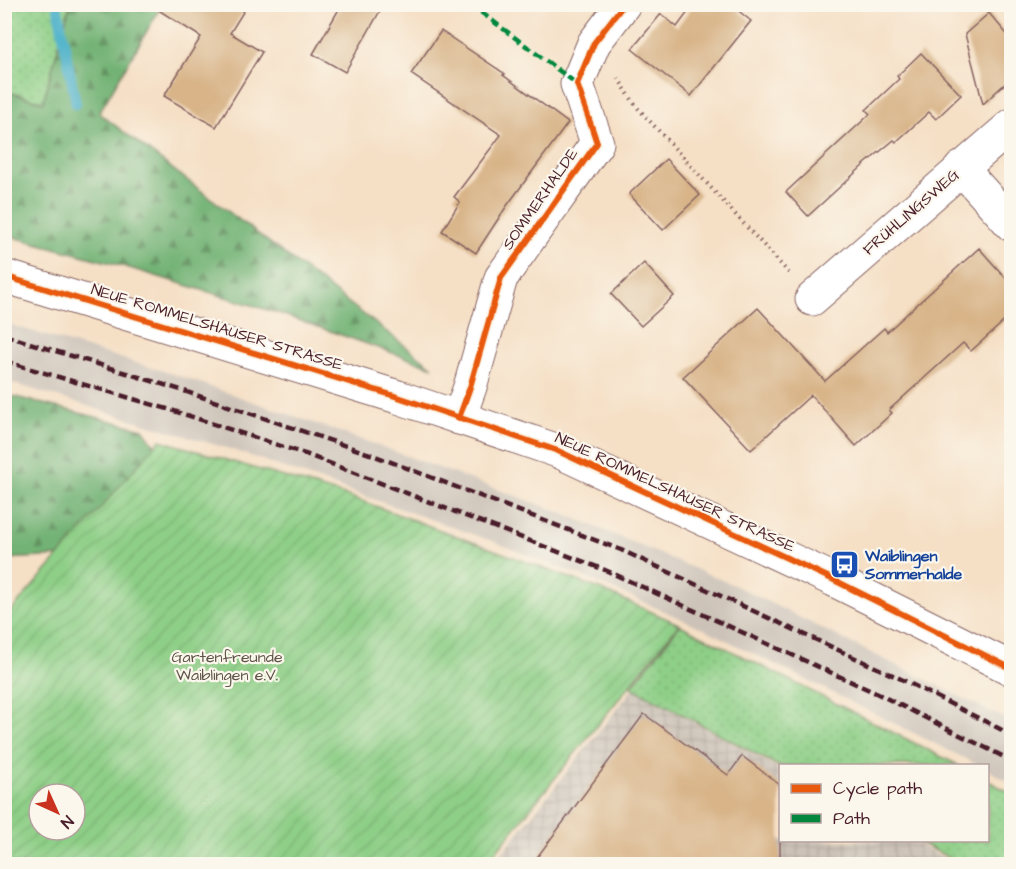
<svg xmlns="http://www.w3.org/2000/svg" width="1016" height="869" viewBox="0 0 1016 869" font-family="'Architects Daughter',sans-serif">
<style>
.industrial{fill:url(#industrial-grid)}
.railway{fill:#ccc2b8}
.grass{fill:url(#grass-dots);stroke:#6c7759;stroke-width:1.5}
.forest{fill:url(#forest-firs);stroke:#5e6850;stroke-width:1.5}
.garden{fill:url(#garden-furrows);stroke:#6c7759;stroke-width:1.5;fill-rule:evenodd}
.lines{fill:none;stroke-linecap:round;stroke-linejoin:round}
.stream{stroke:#4ab0c9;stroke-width:10}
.building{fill:#d8b488}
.minor-casing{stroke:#866261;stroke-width:35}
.path{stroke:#866261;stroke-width:4;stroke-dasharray:1.5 4.5;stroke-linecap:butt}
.minor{stroke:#fff;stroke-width:33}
.rail{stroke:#4a1f2b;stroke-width:4.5;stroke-dasharray:9 4.5;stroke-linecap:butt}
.quiet{stroke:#00873e;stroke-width:4.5;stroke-dasharray:9 4.5;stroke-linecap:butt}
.cycleway-casing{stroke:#fbf7ec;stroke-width:10}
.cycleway{stroke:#e8590c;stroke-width:6}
.labels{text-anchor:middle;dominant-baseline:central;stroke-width:4.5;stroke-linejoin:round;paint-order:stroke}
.street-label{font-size:16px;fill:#4a1f2b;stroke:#fbf7ec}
.transit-label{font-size:16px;font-weight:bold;fill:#164399;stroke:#fbf7ec;text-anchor:start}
.park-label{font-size:16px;fill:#5e5447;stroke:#fbf7ec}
</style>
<defs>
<pattern id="industrial-grid" width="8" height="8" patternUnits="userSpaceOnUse" patternTransform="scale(1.5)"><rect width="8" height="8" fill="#ccc2b8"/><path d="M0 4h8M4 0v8" fill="none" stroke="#b1a69e"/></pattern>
<pattern id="grass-dots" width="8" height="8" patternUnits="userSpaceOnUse" patternTransform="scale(1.5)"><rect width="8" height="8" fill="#8ecf87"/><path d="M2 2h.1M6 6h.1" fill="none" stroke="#7cb175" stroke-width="1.8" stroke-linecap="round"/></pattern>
<pattern id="forest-firs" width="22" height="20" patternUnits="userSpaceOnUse" patternTransform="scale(1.5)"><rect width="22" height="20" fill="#72b274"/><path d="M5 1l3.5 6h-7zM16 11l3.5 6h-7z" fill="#60905f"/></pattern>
<pattern id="garden-furrows" width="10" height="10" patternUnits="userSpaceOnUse" patternTransform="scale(1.5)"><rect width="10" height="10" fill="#8ecf87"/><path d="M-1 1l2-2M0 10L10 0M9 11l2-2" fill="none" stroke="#7cb175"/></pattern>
</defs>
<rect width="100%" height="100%" fill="#fbf7ec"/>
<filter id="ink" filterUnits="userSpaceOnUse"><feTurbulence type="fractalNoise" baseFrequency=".0167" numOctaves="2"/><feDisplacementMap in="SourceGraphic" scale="12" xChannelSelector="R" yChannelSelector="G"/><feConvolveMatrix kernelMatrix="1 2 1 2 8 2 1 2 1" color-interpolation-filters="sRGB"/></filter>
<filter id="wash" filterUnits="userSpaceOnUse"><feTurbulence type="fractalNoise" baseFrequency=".008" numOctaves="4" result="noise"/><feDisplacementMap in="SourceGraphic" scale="24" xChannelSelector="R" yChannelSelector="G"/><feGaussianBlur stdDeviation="1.35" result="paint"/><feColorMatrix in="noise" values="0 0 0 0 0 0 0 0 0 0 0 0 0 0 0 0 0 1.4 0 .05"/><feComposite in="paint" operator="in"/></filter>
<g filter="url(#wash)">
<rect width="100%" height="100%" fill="#f5dfc5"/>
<!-- industrial -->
<polygon class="industrial" points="633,689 780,769 780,840 912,841 956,864 493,864"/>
<!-- railway -->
<polygon class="railway" points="4,323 183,377 382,447 562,513 734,585 1011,722 1011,783 988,770 988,766 978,765 702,628 602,584 492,541 239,452 5,381"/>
<!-- grass -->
<g class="grass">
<polygon points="4,5 70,5 43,102 5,91"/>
<polygon points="680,625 958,765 780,766 780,767 631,687"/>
<polygon points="988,781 1011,793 1011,864 961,864 917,841 988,840"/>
</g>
<!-- forest -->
<g class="forest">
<polygon points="70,5 162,5 99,113 433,367 281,314 126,267 5,235 4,91 43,102"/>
<polygon points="4,394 143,429 187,488 105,554 5,559"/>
</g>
<!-- garden -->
<path class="garden" d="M160,440l191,57 246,91 82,36 -193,240h-481v-246zM39,794h36v36h-36z"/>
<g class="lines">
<!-- stream -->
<polyline class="stream" points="57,4 76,104"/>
</g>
<g id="blocks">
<!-- building -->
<g class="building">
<polygon points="149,4 248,4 230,33 262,52 216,127 164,96 201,37"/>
<polygon points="342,4 384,4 345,72 313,54"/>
<polygon points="694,4 730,4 751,21 691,96 632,49 661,14 677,27"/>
<polygon points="989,13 1011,39 1011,78 983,104 965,34"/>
<polygon points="441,31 505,74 503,75 568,123 506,207 476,253 442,231 460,202 454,197 501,135 411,74"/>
<polygon points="921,53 961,95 936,119 929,112 896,142 894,140 866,163 808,216 786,192 870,114 866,110 899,79 897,76"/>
<polygon points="666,159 700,195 663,230 629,194"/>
<polygon points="979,248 1011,284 1011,315 971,351 963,343 889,410 892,413 856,446 811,395 751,450 683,377 758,308 825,381 884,328 887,332"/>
<polygon points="644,263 674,296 641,326 611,294"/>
<polygon points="644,714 728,775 742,756 780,785 780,864 532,864"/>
</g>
</g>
</g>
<g filter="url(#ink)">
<use href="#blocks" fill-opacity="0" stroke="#866261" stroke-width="1.5"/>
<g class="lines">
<defs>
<g id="minor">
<polyline points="961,168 1012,225"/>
<polyline points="4,276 398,397 558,451 834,580 1012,669"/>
<polyline points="812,299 1012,125"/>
<polyline points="459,418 470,387 501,278 597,143 577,84 594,43 624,4"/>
</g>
</defs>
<!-- minor casing -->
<use href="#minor" class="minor-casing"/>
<!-- path -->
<polyline class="path" points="618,78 636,106 789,273"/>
<!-- minor -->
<use href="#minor" class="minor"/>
<!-- rail -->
<g class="rail">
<polyline points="4,335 181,390 370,454 621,550 899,678 1012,735"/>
<polyline points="4,361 171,410 308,455 605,570 876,693 1012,761"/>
</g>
<!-- quiet -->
<polyline class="quiet" points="470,4 577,84"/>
<defs>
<g id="cycleway">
<polyline points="4,276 398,397 558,451 834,580 1012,669"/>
<polyline points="459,418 470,387 501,278 597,143 577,84 594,43 624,4"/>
</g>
</defs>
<!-- cycleway casing -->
<use href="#cycleway" class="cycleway-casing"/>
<!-- cycleway -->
<use href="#cycleway" class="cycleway"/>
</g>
</g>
<!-- icons -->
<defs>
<symbol id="bus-square" viewBox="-11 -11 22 22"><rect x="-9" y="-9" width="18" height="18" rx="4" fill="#1a4fb4" stroke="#fbf7ec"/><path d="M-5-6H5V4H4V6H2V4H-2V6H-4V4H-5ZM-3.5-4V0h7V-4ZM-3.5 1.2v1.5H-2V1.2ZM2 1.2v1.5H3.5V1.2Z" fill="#fff"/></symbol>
</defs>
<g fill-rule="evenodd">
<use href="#bus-square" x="828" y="548" width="33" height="33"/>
</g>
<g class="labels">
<!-- street labels -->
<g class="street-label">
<text transform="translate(540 199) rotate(-55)">SOMMERHALDE</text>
<text transform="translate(911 212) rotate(-41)">FRÜHLINGSWEG</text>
<text transform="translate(217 327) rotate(17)">NEUE ROMMELSHAUSER STRASSE</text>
<text transform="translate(675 492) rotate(25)">NEUE ROMMELSHAUSER STRASSE</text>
</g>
<!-- transit labels -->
<g class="transit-label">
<text x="865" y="556">Waiblingen<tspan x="865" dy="18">Sommerhalde</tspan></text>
</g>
<!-- park labels -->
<g class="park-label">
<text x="227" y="657">Gartenfreunde<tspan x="227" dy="18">Waiblingen e.V.</tspan></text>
</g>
</g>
<!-- margin -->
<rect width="1016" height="869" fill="none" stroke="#fbf7ec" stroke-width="24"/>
<!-- legend -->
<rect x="779" y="764" width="210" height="78" fill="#fbf7ec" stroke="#b4a19f" stroke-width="1.5"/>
<rect x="791" y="784" width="30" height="9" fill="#e8590c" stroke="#b4a19f" stroke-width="1.5"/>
<text x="833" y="794" font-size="18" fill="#4a1f2b">Cycle path</text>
<rect x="791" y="814" width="30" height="9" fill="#00873e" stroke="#b4a19f" stroke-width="1.5"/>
<text x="833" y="824" font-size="18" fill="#4a1f2b">Path</text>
<!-- north arrow -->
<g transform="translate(57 812) rotate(135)"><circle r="28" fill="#fbf7ec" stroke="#b4a19f" stroke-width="1.5"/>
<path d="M0-4.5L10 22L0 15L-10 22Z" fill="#c8321e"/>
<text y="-9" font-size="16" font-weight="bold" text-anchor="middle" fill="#4a1f2b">N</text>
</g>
</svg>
